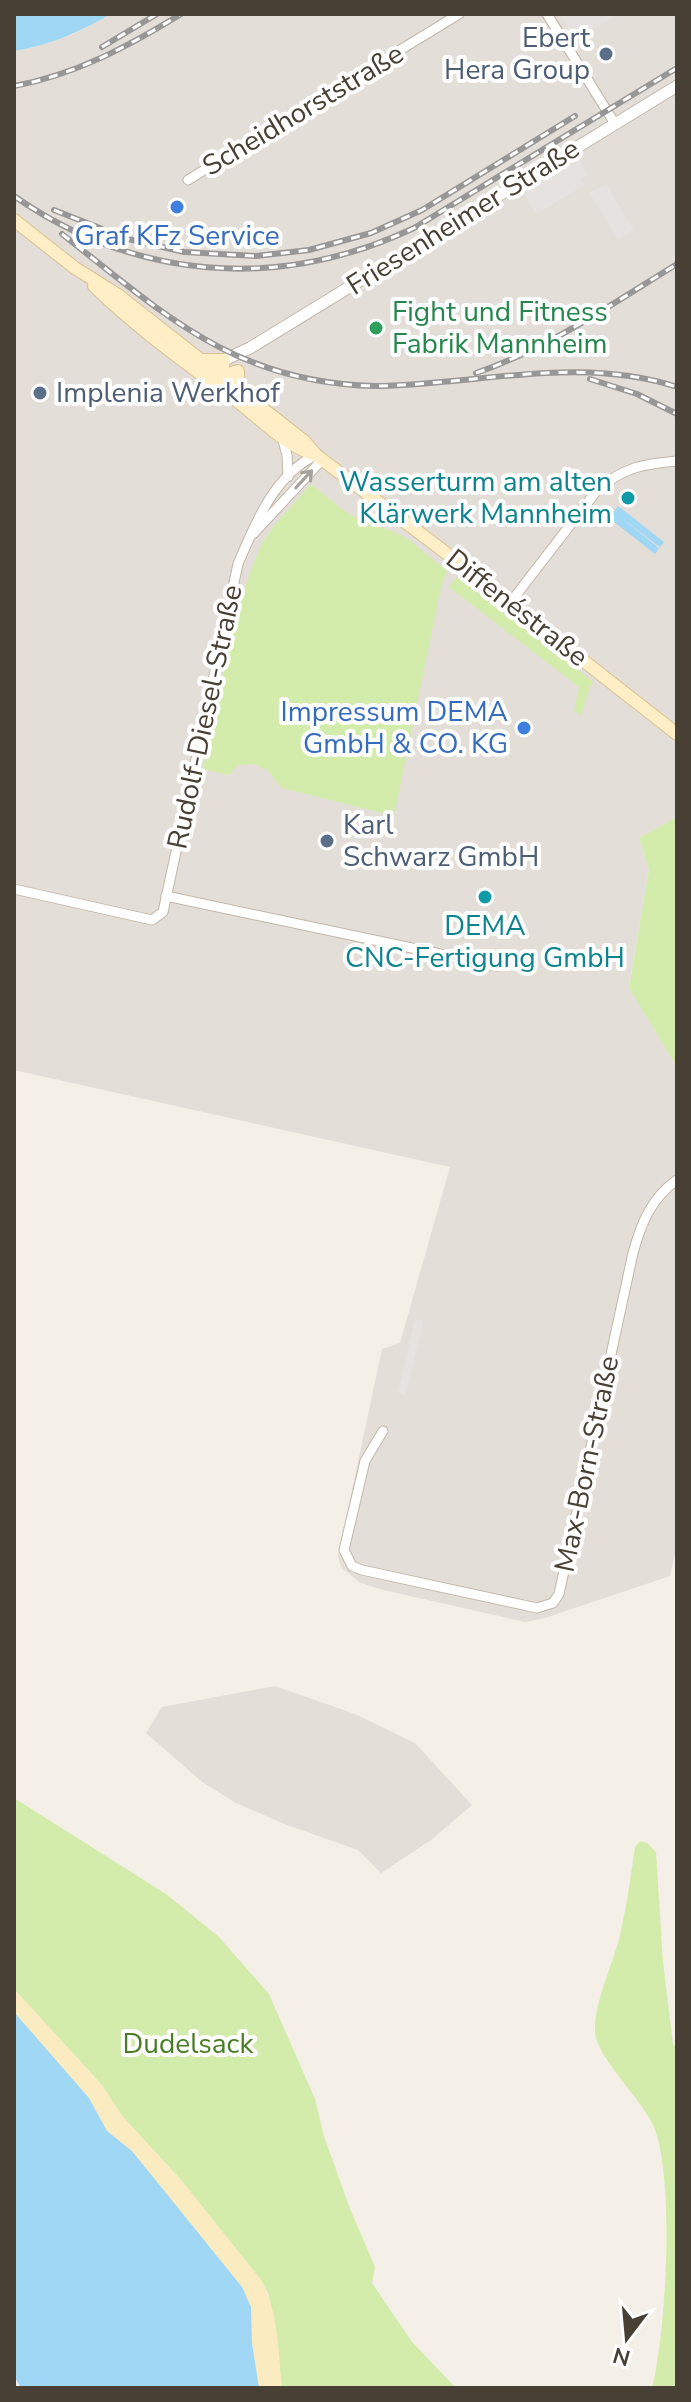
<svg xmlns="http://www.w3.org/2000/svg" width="691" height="2402" viewBox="0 0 691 2402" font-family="'Nunito Sans',sans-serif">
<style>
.industrial{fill:#e4ded8}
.green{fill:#d3ecac}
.sand{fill:#fbebc0}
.parking{fill:#e5e2df}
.water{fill:#9fd7f5}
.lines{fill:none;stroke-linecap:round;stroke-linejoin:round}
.minor-casing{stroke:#c1b7a8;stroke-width:11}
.tertiary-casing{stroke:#c1b7a8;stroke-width:13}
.secondary-casing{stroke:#d8c293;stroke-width:14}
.minor{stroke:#fff;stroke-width:9}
.tertiary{stroke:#fff;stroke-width:11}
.secondary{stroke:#ffeec6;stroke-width:12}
.rail-casing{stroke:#979797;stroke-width:6}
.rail{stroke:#fff;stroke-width:3;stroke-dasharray:9;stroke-linecap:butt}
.oneway{stroke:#a4a09a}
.service-dot{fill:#5c6f8a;stroke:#fff;stroke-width:3}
.shop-dot{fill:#3f7fe0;stroke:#fff;stroke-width:3}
.leisure-dot{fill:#2e9e5b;stroke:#fff;stroke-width:3}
.culture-dot{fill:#0f9aa8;stroke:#fff;stroke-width:3}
.labels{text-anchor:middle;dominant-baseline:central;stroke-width:8;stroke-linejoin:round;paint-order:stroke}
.service-label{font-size:28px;fill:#4e5e75;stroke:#fff;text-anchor:start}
.street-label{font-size:28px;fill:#484035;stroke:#fff}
.shop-label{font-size:28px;fill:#366cbe;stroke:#fff}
.leisure-label{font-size:28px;fill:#27864d;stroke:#fff;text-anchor:start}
.culture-label{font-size:28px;fill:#0d838f;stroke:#fff;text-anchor:end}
.park-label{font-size:28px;fill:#4b7e24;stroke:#fff}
</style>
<rect width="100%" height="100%" fill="#f4efe7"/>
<!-- industrial -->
<g class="industrial">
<polygon points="111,14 677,14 677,817 639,838 649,869 629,987 677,1067 677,1545 670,1576 545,1618 525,1622 379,1589 359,1582 341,1567 338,1556 382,1349 400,1343 450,1167 14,1070 14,51 35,47 76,33"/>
<polygon points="275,1686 355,1714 415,1743 472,1805 431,1840 381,1873 358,1850 287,1825 236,1803 202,1782 146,1733 162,1707"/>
</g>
<!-- green -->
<g class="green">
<polygon points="311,484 344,511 362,521 395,532 409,540 447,571 441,587 394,816 282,788 267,770 255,764 238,765 229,775 203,769 237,609 253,565 262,543 273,527"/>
<polygon points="457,576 592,681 581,715 574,711 579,687 449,587"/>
<polygon points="677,817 677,1067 629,988 649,869 639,838"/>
<polygon points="14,1798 166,1894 219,1937 269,1994 315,2099 324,2136 350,2209 375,2267 372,2283 412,2342 456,2388 282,2388 269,2295 261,2280 181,2180 123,2117 101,2084 14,1989"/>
<path d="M640,1841l7,2 9,9 7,110 10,82 4,4v340h-25c14,-53 24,-218 0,-265 -12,-25 -57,-68 -57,-92 0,-34 19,-67 26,-100 6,-28 10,-56 14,-84z"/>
</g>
<!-- sand -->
<path class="sand" d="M14,1989l87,95 22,33 58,63 80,100c18,33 17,72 21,108h-23l-7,-45 -1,-36 -119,-156 -25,-20 -18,-33 -75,-86z"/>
<!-- parking -->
<g class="parking">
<polygon points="560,14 618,14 575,40"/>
<polygon points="579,160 588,175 581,178 585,185 537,214 523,193"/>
<polygon points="606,184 634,230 618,239 589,193"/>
<polygon points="415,1319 423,1321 406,1395 398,1393"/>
</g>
<!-- water -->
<g class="water">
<path d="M14,14h97c-31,18 -61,31 -97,37z"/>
<polygon points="618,506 664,542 660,547 619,516 659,548 655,554 609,518"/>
<polygon points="14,2012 89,2098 107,2131 132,2151 242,2287 251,2307 252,2343 259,2388 21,2388 14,2376"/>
</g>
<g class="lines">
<defs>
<g id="minor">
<polyline points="547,14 615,124"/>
<polyline points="188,180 459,14"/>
<polyline points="282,437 287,455 288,477"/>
<polyline points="253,534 322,460"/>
<path d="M510,603l88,-114c27,-22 45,-25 79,-28"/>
<path d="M14,889l138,31 11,-8 75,-348c17,-40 36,-89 78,-109"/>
<polyline points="166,896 497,966 522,961"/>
<path d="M383,1431l-18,30 -21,89 8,16 10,4 175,38 16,-5 6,-9 74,-341c8,-29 18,-55 44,-73"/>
</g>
<polyline id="tertiary" points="224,360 250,348 677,86"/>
<g id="secondary">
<polyline points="14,220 75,268 118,295 304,441 316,455 437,546 677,734"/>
<path d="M94,286c43,42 91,76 139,112 26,19 50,46 80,56"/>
<polyline points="200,360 224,360 220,384"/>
<polyline points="218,377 238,371 238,390"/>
</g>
</defs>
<!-- minor casing -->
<use href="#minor" class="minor-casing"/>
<!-- tertiary casing -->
<use href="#tertiary" class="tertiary-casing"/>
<!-- secondary casing -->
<use href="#secondary" class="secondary-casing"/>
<!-- minor -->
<use href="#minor" class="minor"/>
<!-- tertiary -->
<use href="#tertiary" class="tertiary"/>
<!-- secondary -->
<use href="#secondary" class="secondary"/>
<defs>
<g id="rail">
<polyline points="102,47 157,14"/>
<path d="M14,86c61,-11 115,-40 167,-72"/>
<path d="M14,196c122,85 267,95 400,32l263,-160"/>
<polyline points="54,210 128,239 184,252 256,256 309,250 371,233 422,210 575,116"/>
<path d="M62,234c103,81 174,149 313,152 100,-1 204,-31 302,1"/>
<path d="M476,373c73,-25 136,-69 201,-109"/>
<polyline points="590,379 637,394 677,414"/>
</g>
</defs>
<!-- rail casing -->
<use href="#rail" class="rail-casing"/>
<!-- rail -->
<use href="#rail" class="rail"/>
</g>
<!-- one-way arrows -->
<defs><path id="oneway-shaft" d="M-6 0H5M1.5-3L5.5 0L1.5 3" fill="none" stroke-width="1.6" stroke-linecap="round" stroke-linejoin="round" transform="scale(2)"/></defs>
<use class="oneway" href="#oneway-shaft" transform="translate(304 479) rotate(-47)"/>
<!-- markers -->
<g class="service-dot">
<circle cx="606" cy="54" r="8"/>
<circle cx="40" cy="393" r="8"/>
<circle cx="327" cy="841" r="8"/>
</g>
<g class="shop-dot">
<circle cx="177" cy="207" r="8"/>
<circle cx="524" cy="728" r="8"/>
</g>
<circle class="leisure-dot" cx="376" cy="328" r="8"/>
<g class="culture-dot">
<circle cx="628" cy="498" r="8"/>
<circle cx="485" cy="897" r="8"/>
</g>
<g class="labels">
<!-- service labels -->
<g class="service-label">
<text x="590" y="38" text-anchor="end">Ebert<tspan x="590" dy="32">Hera Group</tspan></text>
<text x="56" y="393">Implenia Werkhof</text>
<text x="343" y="825">Karl<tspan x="343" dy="32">Schwarz GmbH</tspan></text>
</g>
<!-- street labels -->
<g class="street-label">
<text transform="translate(303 110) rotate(-31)">Scheidhorststraße</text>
<text transform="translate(463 217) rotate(-32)">Friesenheimer Straße</text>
<text transform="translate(517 608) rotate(38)">Diffenéstraße</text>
<text transform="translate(205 717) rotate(-78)">Rudolf-Diesel-Straße</text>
<text transform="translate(587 1464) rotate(-78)">Max-Born-Straße</text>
</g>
<!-- shop labels -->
<g class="shop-label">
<text x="177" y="236">Graf KFz Service</text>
<text x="508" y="712" text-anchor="end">Impressum DEMA<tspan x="508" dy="32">GmbH &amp; CO. KG</tspan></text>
</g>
<!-- leisure labels -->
<g class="leisure-label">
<text x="392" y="312">Fight und Fitness<tspan x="392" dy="32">Fabrik Mannheim</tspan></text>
</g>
<!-- culture labels -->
<g class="culture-label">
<text x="612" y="482">Wasserturm am alten<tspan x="612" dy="32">Klärwerk Mannheim</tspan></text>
<text x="485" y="926" text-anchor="middle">DEMA<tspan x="485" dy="32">CNC-Fertigung GmbH</tspan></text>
</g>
<!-- park labels -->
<g class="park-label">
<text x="188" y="2044">Dudelsack</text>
</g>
</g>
<!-- border -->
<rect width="691" height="2402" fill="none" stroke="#484035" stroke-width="32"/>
<!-- north arrow -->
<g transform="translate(627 2338) rotate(196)" stroke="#ffffff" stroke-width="6" paint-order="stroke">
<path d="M0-6L14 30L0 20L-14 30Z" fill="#484035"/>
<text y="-12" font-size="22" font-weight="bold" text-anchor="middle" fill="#484035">N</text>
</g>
</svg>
